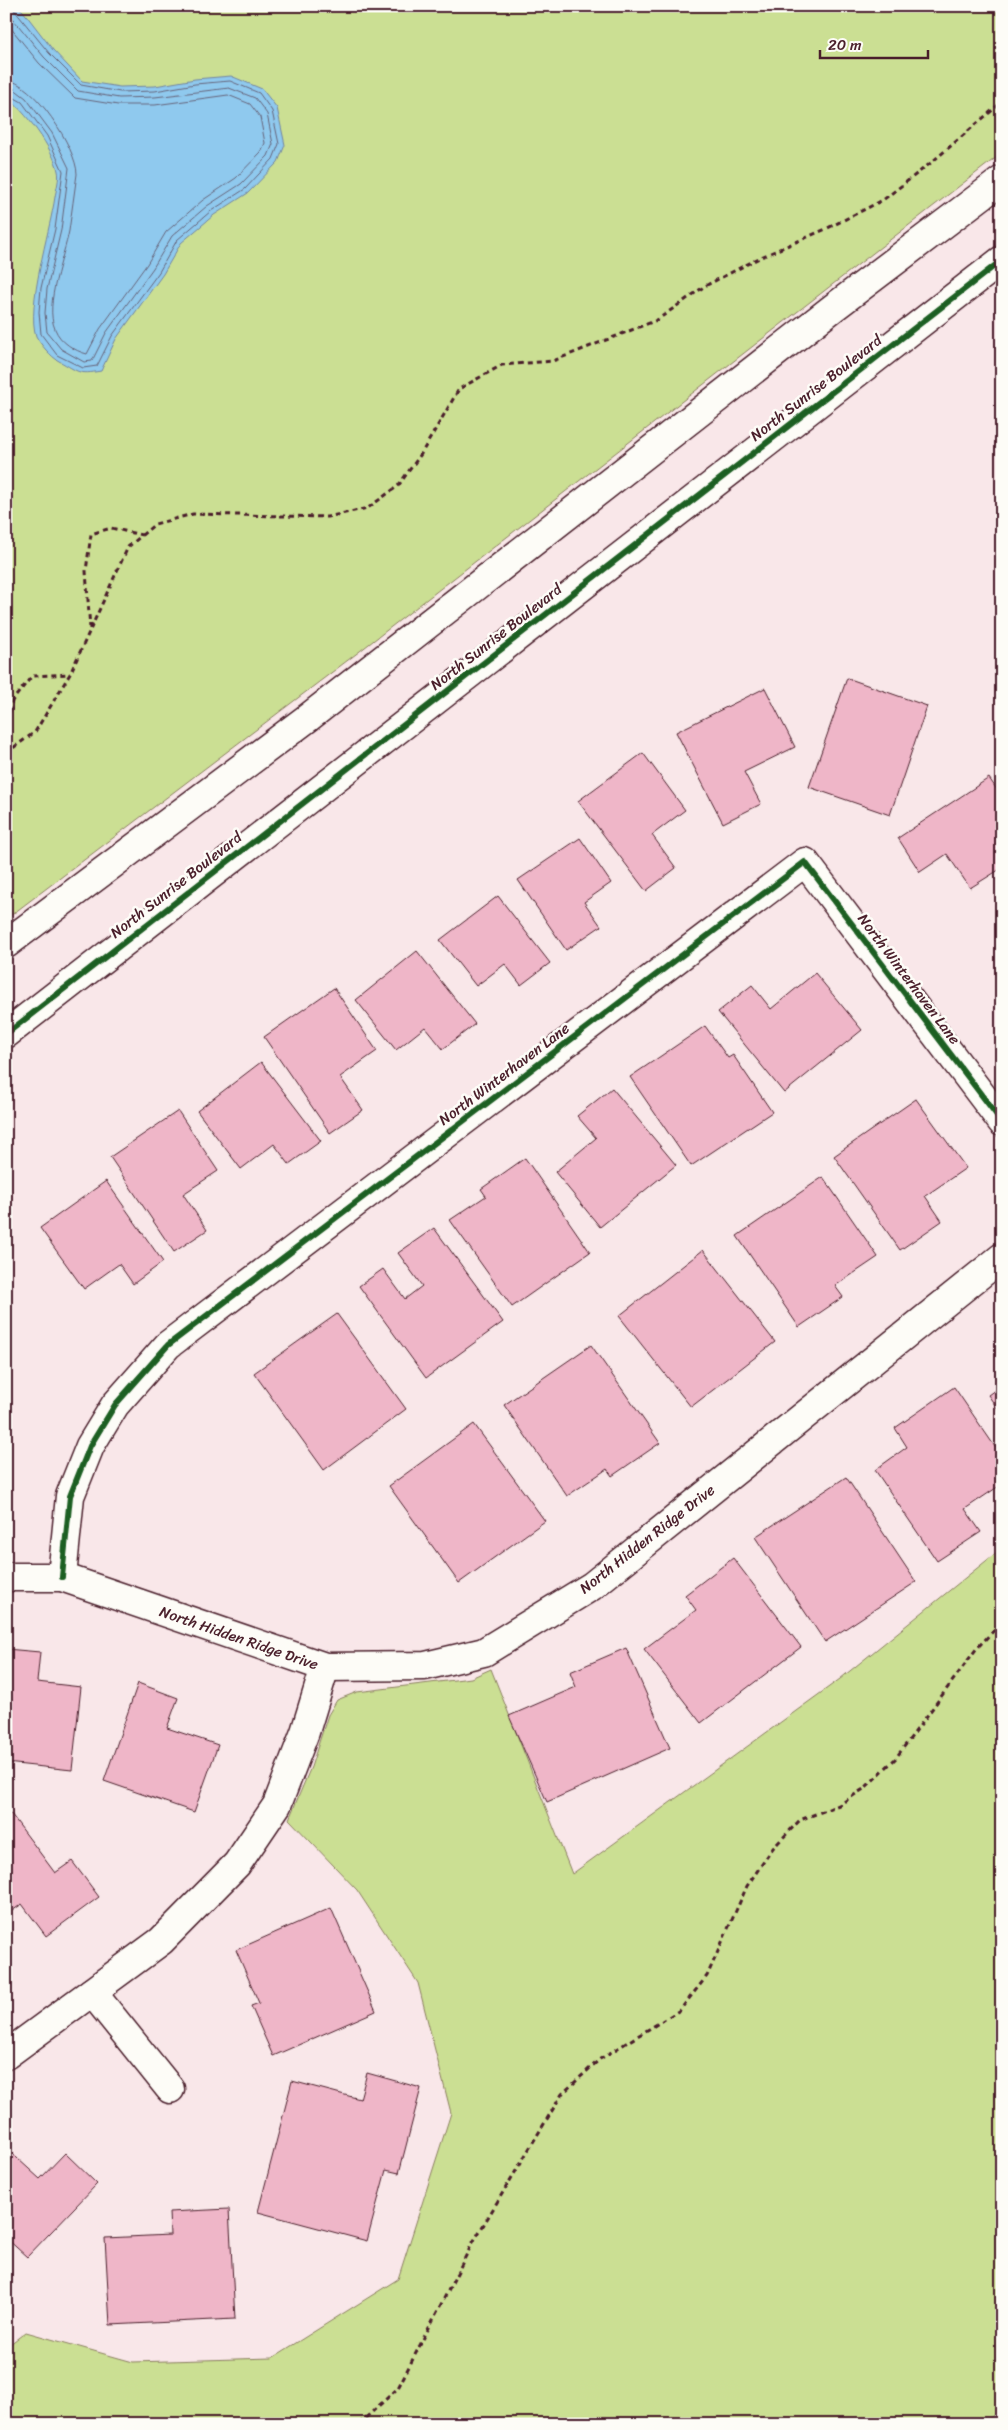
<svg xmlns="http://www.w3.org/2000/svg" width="1008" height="2430" viewBox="0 0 1008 2430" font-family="Sriracha,sans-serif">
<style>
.green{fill:#cbdf93;stroke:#8a7f5f}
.water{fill:#8fc9ee;stroke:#7385a0}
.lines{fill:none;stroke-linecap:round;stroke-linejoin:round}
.shore{stroke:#666379;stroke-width:1}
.building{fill:#efb6c8;stroke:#4a1f2b}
.minor-casing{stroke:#4a1f2b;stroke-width:31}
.path{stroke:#4a1f2b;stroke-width:3;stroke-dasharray:5 4;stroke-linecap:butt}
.minor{stroke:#fdfcf7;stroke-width:28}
.cycleway-casing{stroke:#fdfcf7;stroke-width:9}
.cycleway{stroke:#1b5e20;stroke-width:6}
.labels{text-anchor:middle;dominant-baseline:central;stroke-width:5;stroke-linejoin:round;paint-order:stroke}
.street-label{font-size:15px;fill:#4a1f2b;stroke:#fdfcf7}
</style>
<rect width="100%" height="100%" fill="#f9e7e9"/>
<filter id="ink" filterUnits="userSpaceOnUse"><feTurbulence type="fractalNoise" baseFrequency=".02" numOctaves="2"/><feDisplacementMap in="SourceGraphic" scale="10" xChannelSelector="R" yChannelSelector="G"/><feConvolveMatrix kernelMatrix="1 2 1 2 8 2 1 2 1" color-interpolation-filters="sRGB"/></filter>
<g filter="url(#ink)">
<!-- green -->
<g class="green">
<polygon points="6,6 1002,6 1002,153 360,651 6,919"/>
<polygon points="1002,1548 1002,2410 980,2424 6,2424 6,2347 26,2332 133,2362 272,2358 398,2279 451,2113 418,1983 357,1890 289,1819 311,1767 328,1715 337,1700 357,1692 471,1678 491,1669 572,1874 840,1679"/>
</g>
<!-- water -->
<g class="water">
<path d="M6,6h11l6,5 30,39 29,31 38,6 35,-1 40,-7 36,-3 31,13 15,19 8,37 -7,17 -30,31 -34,22 -33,28 -18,31 -47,65 -15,32c-23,4 -22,1 -42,-10 -8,-4 -19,-17 -23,-25 -10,-29 14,-105 19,-139 1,-7 5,-19 3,-26 -4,-21 -34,-62 -52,-74z"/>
<polygon points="6,403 12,421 6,452"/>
</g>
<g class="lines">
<!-- shore -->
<g class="shore">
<path d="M6,22l33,41 36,35 43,7h37l73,-10 22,9 10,13 5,26 -4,9 -25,26 -33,22 -37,32 -19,32 -47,65 -13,25c-12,-3 -27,-12 -32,-25 -11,-25 9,-72 14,-98 3,-19 5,-38 8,-57 0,-25 -44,-94 -71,-94"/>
<polyline points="6,87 13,88 26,98 52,133 69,168 61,230 47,289 45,313 47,332 61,349 84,362 92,361 106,333 153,268 172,236 207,206 241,184 268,156 273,144 267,114 255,98 229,88 155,97 119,98 78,91 44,57 10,15 8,6"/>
<polyline points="6,93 22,102 47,136 63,171 55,229 41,288 39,312 41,334 57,355 83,368 97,366 112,336 159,272 177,240 211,211 245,189 273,159 279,144 272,111 259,93 230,81 195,84 155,91 120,92 81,85 49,53 15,11 14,6"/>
</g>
</g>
<!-- building -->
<g class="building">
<polygon points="847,678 927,706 890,815 809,787"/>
<polygon points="765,688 795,747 744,772 761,804 723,823 676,732"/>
<polygon points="643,753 685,810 652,835 676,868 646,891 578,801"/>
<polygon points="989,778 1002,797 1002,868 970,888 947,854 920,872 898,838"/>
<polygon points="580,838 611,883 584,902 601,926 566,950 518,880"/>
<polygon points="498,896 550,963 521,985 505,964 476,986 440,940"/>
<polygon points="417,951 475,1024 443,1049 425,1027 396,1050 356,1000"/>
<polygon points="815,973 862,1030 784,1093 718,1012 752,985 771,1009"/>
<polygon points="334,988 377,1051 340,1077 363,1110 330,1133 264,1037"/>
<polygon points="705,1026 728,1058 733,1055 772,1112 691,1166 630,1077"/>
<polygon points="261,1062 321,1141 289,1164 274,1144 241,1169 197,1111"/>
<polygon points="612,1088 676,1165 600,1227 555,1172 596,1138 577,1116"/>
<polygon points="916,1099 966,1168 925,1196 942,1221 900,1250 834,1156"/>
<polygon points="178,1111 218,1171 183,1194 207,1230 174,1252 110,1157"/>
<polygon points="525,1158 590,1252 512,1307 450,1220 486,1196 481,1189"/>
<polygon points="823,1177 878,1257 835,1286 843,1297 799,1327 737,1236"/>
<polygon points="106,1181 163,1262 133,1284 119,1264 84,1289 40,1228"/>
<polygon points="434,1228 503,1322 426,1378 359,1286 383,1269 405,1299 422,1286 398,1253"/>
<polygon points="703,1250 775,1342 691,1407 619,1316"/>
<polygon points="337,1314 406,1409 324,1470 254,1373"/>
<polygon points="591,1345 660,1443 612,1476 607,1469 567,1496 504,1405"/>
<polygon points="1002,1385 1002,1415 988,1395"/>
<polygon points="954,1387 1002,1457 1002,1484 965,1509 981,1532 937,1561 875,1470 907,1447 895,1428"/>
<polygon points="474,1424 545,1521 459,1583 389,1486"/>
<polygon points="846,1477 916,1582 825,1642 755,1537"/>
<polygon points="733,1558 801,1647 701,1723 644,1649 696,1610 685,1595"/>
<polygon points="626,1648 670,1748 547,1802 509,1716 576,1687 570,1672"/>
<polygon points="6,1649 40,1652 37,1682 81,1687 72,1770 6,1763"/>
<polygon points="138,1683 178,1698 167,1728 218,1745 194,1812 104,1781"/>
<polygon points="11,1814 55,1873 72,1861 99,1897 46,1936 22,1904 6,1915 6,1817"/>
<polygon points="331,1908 376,2011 273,2056 251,2006 259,2003 236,1950"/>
<polygon points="367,2073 421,2088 399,2173 386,2170 367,2241 258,2212 292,2081 360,2099"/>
<polygon points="6,2148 40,2179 65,2153 97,2184 27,2257 6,2238"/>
<polygon points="229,2209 235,2319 110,2325 105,2238 170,2235 169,2212"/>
</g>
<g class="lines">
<defs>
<g id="minor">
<polyline points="6,944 309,717 833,308 1002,180"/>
<polyline points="6,1034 1002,260"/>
<polyline points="6,1577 62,1577 325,1667 425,1666 484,1652 592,1586 1002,1257"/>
<polyline points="62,1577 70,1496 90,1446 115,1405 168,1345 805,862 1002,1122"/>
<polyline points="92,1992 170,2089"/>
<polyline points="6,2055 161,1941 237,1864 277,1805 305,1732 325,1667"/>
</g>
</defs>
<!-- minor casing -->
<use href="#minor" class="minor-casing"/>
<!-- path -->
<g class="path">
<polyline points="90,629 86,571 91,534 111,528 142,535"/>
<polyline points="6,730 12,701 32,676 70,674"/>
<polyline points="6,753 35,732 70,674 128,547 155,524 193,514 327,517 368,508 398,486 421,454 459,389 502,365 553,361 657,320 705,286 761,257 826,229 883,200 932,162 1002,102"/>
<polyline points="359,2424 398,2388 472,2244 562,2094 600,2059 680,2010 707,1976 747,1886 773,1848 800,1820 839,1805 865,1788 895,1759 977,1648 1002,1622"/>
</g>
<!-- minor -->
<use href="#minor" class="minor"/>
<defs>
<g id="cycleway">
<polyline points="6,1034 1002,260"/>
<polyline points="62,1577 70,1496 90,1446 115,1405 168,1345 805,862 1002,1122"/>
</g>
</defs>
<!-- cycleway casing -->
<use href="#cycleway" class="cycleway-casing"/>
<!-- cycleway -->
<use href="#cycleway" class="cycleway"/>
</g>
</g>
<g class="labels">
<!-- street labels -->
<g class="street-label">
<text transform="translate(816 388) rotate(-38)">North Sunrise Boulevard</text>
<text transform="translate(496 637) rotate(-38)">North Sunrise Boulevard</text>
<text transform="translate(176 885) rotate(-38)">North Sunrise Boulevard</text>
<text transform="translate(909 979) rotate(53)">North Winterhaven Lane</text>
<text transform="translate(504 1074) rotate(-37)">North Winterhaven Lane</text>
<text transform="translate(647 1539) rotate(-38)">North Hidden Ridge Drive</text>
<text transform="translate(239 1638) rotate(19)">North Hidden Ridge Drive</text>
</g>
</g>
<!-- margin -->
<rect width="1008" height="2430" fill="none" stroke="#fdfcf7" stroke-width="25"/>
<rect x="12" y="12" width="983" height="2405" fill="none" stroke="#4a1f2b" stroke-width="2" filter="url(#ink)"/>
<!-- scale -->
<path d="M820 50v8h108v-8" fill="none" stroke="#4a1f2b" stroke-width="2.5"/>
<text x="828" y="50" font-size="15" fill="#4a1f2b" stroke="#fdfcf7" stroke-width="4" paint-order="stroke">20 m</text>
</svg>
